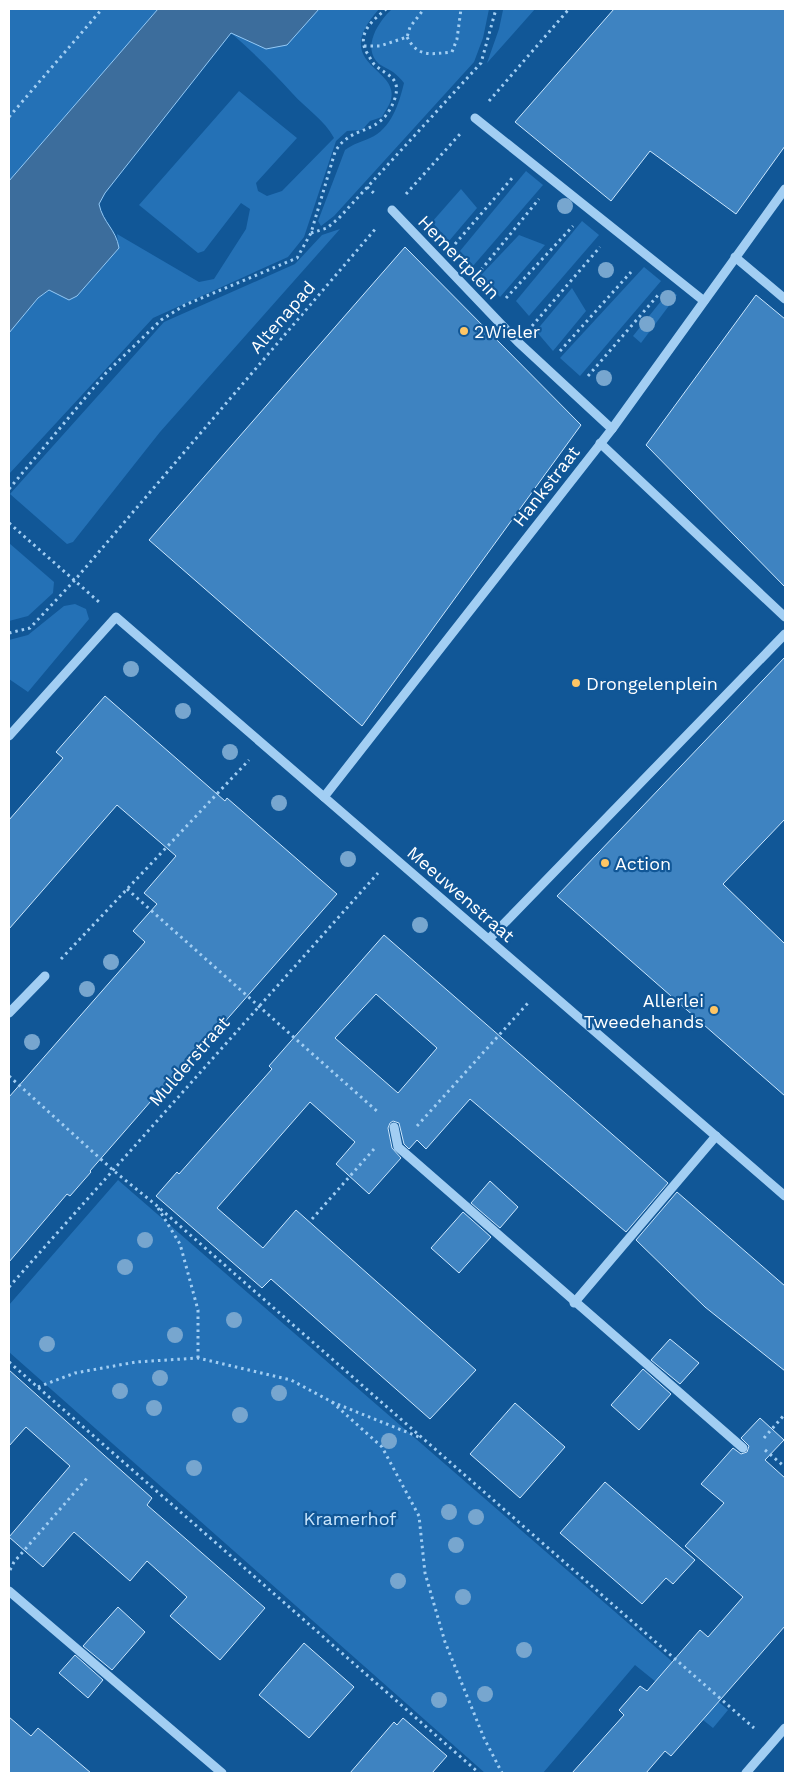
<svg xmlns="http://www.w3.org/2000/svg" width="794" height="1782" viewBox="0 0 794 1782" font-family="'Work Sans',sans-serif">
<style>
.green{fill:#2471b6}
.water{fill:#3c6d9c;stroke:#94caf7}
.building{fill:#3e83c1;stroke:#cae6fd;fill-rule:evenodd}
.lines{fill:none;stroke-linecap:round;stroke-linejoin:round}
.path{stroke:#a2cef3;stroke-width:3;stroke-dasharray:2.5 4;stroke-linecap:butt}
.minor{stroke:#a2cef3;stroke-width:9}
.tree{fill:#77a6cf}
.poi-dot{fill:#ffc665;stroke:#115797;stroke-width:2}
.labels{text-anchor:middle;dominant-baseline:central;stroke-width:4.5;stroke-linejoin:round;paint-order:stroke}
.street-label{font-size:18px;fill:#fff;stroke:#115797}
.poi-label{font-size:18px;fill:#fff;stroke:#115797;text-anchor:start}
.park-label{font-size:18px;fill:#cae6fd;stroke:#115797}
</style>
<rect width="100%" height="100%" fill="#115797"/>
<!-- green -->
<g class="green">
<polygon points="9,9 158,9 9,181"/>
<path d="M319,9h60c-50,56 20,58 12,90 -1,6 -6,12 -9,18l-12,4 -8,9 -15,1 -11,10 -32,96 -16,20 -135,61 -144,156v-141l29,-35 12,-8 19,10 8,-4 42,-48 -2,-14 82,48 15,-3 32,-50 4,-20 -9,-6 -37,48 -6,2 -59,-48 100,-114 58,47 -41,45 2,8 9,5 15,-5 52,-53c-10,-19 -28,-29 -42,-45 -19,-21 -39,-41 -61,-60l82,-17z"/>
<path d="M392,9h97l-6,29 -9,24 -140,154 -13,10 -3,-5 27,-71c8,-6 16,-8 25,-12 21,-9 29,-34 34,-55 -3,-4 -7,-8 -11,-11 -4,-3 -10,-5 -14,-8 -18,-17 0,-43 13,-55z"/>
<polygon points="535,9 487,63 499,29 503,10"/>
<polygon points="526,171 543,185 473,266 460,251"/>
<polygon points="461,189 477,208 449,241 432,222"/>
<polygon points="582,221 599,235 529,316 516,301"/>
<polygon points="340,229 160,432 73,542 67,544 10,494 164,322 295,264 322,235"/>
<polygon points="519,235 545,245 500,297 481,275"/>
<polygon points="644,267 661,281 580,376 560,358"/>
<polygon points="572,288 586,311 553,351 536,331"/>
<polygon points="670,290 677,295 641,343 633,336"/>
<polygon points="9,543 54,582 53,593 28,616 9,621"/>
<polygon points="75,604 86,609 89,619 28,692 9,679 9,640 28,635 64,606"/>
<polygon points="118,1180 728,1710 713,1728 635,1665 543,1773 485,1773 9,1352 9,1305"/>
</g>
<!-- water -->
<path class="water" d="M158,9h161l-32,36 -21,4 -35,-16 -126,160 -6,11c4,19 17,25 20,44l-42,48 -8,4 -20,-10 -11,8 -29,35v-152z"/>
<!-- building -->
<g class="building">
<polygon points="614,9 785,9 785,146 736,214 650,151 611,201 515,122"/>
<polygon points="405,247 581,425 362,726 149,540"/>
<polygon points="756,295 785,319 785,587 646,445"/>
<polygon points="785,657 785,819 723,884 785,944 785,1096 557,896"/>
<polygon points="105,696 225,801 227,798 337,894 222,1025 219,1023 90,1171 91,1172 70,1196 67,1194 9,1262 9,1097 145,942 133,931 157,904 144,893 176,856 117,805 9,929 9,820 63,758 56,752"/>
<path d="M384,935l284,248 -42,49 -156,-133 -44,50 -9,-9 -8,9 -5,-5 -5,-21 -6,-2 -3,2 -2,5 4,20 9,10 -32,36 -33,-30 19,-22 -45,-40 -93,106 46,40 33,-38 180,160 -46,49 -159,-140 -9,9 -106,-92 21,-24 2,2 93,-105 -3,-3zM376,994l61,54 -39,45 -63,-55z"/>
<polygon points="490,1181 518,1207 500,1228 471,1203"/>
<polygon points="677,1192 785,1286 785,1371 705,1307 636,1240"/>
<polygon points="463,1212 491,1237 459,1273 431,1248"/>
<polygon points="670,1339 699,1363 680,1384 651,1360"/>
<polygon points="643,1369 671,1394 639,1430 611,1405"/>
<polygon points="9,1370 152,1498 147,1505 265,1608 220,1660 170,1616 187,1597 147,1561 130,1581 74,1532 43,1567 9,1537 70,1466 26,1427 9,1446"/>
<polygon points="515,1403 565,1447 520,1498 470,1454"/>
<polygon points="760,1418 784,1440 765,1460 785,1478 785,1626 671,1756 665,1751 646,1773 572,1773 624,1715 619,1710 640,1686 647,1691 700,1630 708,1637 743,1597 685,1546 724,1503 701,1484 733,1448 741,1454 747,1452 749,1446 741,1438"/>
<polygon points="605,1482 695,1560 673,1584 666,1578 642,1604 560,1533"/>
<polygon points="118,1607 145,1632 112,1670 83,1646"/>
<polygon points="304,1643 354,1687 309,1738 259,1695"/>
<polygon points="75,1655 103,1680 88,1698 59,1673"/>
<polygon points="9,1717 31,1736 38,1728 91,1773 9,1773"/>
<polygon points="403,1718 447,1756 432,1773 350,1773 394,1722 397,1725"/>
</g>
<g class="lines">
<!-- path -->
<g class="path">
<path d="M407,37c11,21 24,17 45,15l5,-13 4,-30"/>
<polyline points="364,46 380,46 407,37 410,27 424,9"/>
<polyline points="489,101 569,9"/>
<polyline points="9,117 102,9"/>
<polyline points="367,187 376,195"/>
<polyline points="406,194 460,134"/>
<polyline points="311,233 327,228 339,218 481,63 496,9"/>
<polyline points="455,244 513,177"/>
<polyline points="481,270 539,199"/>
<polyline points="506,298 573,226"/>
<polyline points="532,326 600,247"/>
<polyline points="560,351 631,272"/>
<polyline points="588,376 659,294"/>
<path d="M9,489l97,-116 55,-53 24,-15 112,-47 14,-25 24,-81c17,-30 46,-13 60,-54 6,-20 -7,-22 -19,-32 -4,-3 -6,-9 -9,-13 -11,-19 5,-32 19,-44"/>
<polyline points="9,523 99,602"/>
<polyline points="9,633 30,628 74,581 377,227"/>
<polyline points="127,889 379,1113"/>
<polyline points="61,959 249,760"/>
<polyline points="9,1076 114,1171 156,1205 754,1728"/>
<polyline points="417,1126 528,1003"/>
<polyline points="158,1208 180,1244 198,1310 198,1358"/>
<polyline points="312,1219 374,1149"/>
<polyline points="9,1287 378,873"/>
<polyline points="9,1362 479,1773"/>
<polyline points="38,1387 75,1373 136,1362 198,1358 291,1380 332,1402 419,1437"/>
<polyline points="332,1402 382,1447 419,1516 425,1573 445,1642 484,1738 502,1773"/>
<polyline points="764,1438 785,1414"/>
<polyline points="765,1450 785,1467"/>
<polyline points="10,1570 14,1562 88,1477"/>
</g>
<!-- minor -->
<g class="minor">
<polyline points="475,118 704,301"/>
<polyline points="392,210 518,342 612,429"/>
<polyline points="735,257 785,299"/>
<polyline points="600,443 785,617"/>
<polyline points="9,736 116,617 785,1196"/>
<polyline points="324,797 612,429 785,189"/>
<polyline points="489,939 785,634"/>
<polyline points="9,1013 45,976"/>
<polyline points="394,1127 398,1147 743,1448"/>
<polyline points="574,1303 716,1136"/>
<polyline points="9,1591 222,1773"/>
<polyline points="746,1773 785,1728"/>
</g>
</g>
<!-- trees -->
<g class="tree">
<circle cx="565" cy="206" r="8"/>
<circle cx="606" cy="270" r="8"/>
<circle cx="668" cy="298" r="8"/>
<circle cx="647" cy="324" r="8"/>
<circle cx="604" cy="378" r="8"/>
<circle cx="131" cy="669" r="8"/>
<circle cx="183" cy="711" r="8"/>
<circle cx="230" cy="752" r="8"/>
<circle cx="279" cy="803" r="8"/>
<circle cx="348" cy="859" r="8"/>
<circle cx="420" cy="925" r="8"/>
<circle cx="111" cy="962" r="8"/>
<circle cx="87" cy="989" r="8"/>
<circle cx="32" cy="1042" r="8"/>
<circle cx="145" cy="1240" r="8"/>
<circle cx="125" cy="1267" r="8"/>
<circle cx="234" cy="1320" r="8"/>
<circle cx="175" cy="1335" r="8"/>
<circle cx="47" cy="1344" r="8"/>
<circle cx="160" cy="1378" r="8"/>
<circle cx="120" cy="1391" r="8"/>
<circle cx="279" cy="1393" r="8"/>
<circle cx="154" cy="1408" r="8"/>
<circle cx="240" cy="1415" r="8"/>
<circle cx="389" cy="1441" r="8"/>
<circle cx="194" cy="1468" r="8"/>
<circle cx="449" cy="1512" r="8"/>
<circle cx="476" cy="1517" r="8"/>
<circle cx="456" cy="1545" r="8"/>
<circle cx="398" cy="1581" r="8"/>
<circle cx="463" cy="1597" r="8"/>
<circle cx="524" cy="1650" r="8"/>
<circle cx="485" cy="1694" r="8"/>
<circle cx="439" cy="1700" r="8"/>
</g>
<!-- markers -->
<g class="poi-dot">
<circle cx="464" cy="331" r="5"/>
<circle cx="576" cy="683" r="5"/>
<circle cx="605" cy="863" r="5"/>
<circle cx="714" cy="1010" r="5"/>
</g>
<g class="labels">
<!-- street labels -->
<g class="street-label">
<text transform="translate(459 257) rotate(46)">Hemertplein</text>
<text transform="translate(282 317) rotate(-49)">Altenapad</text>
<text transform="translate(546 486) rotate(-52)">Hankstraat</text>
<text transform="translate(461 894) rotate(41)">Meeuwenstraat</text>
<text transform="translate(189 1061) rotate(-49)">Mulderstraat</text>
</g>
<!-- poi labels -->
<g class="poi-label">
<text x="474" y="331">2Wieler</text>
<text x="586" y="683">Drongelenplein</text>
<text x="615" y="863">Action</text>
<text x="704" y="1000" text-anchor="end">Allerlei<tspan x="704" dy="21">Tweedehands</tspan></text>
</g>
<!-- park labels -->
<g class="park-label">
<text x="350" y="1518">Kramerhof</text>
</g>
</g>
<!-- border -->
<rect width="794" height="1782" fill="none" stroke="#ffffff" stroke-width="20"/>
</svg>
